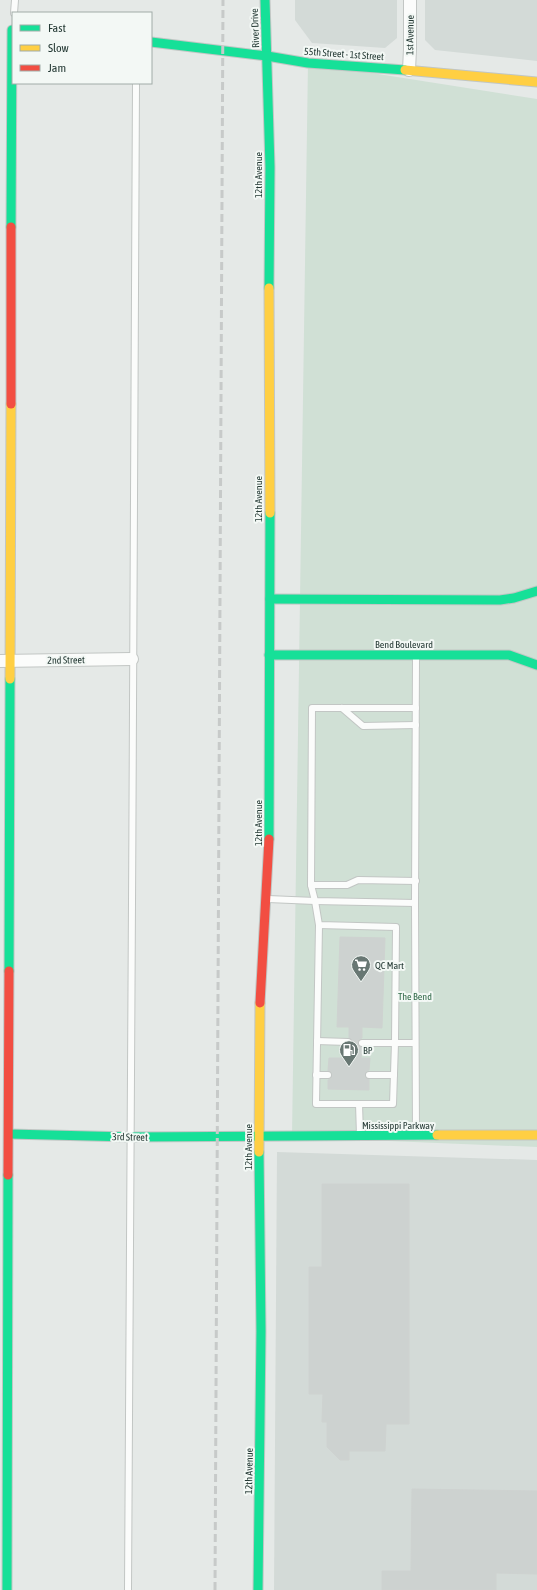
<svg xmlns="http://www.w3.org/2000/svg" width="537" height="1590" viewBox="0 0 537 1590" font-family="'Asap Condensed',sans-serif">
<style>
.built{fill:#d3dad7}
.green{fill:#d0e0d5}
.building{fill:#cdd2d0;stroke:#ced2d0}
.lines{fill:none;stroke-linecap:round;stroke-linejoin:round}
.lane-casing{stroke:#c2c6c4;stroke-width:8}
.street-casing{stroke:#c2c6c4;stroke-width:14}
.fast-casing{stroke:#c1c6c4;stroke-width:11}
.slow-casing{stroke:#c1c6c4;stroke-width:11}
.jam-casing{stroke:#c1c6c4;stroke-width:11}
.lane{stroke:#fbfcfb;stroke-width:6}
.street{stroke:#fbfcfb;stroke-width:12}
.fast{stroke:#16e098;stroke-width:9}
.slow{stroke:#ffcf43;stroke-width:9}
.jam{stroke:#f24e42;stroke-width:9}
.rail{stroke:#c7cac9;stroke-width:3;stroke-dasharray:8 4;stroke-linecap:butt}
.labels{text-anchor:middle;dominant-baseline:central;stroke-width:4;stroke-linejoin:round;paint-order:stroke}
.street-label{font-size:10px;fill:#253a35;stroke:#f3f8f5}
.poi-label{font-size:10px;fill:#253a35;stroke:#f3f8f5;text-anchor:start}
.park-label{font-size:10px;fill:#346c4b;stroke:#f3f8f5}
</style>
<rect width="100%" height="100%" fill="#e5e9e7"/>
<!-- built -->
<g class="built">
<polygon points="295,0 397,0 397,38 385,48 312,43 295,20"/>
<polygon points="425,0 537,0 537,61 435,50 425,40"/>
<polygon points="277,1152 537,1160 537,1590 274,1590"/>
</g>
<!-- green -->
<polygon class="green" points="308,63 537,99 537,1147 292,1137"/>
<!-- building -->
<g class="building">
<polygon points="340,937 385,938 382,1028 362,1027 362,1038 359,1039 358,1043 358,1046 362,1047 361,1058 370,1058 369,1070 366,1071 365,1075 365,1078 369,1079 369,1090 328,1089 328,1080 331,1079 332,1075 332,1072 328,1071 329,1058 348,1058 348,1046 352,1043 352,1040 349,1038 349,1027 337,1027"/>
<polygon points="322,1184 409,1184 409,1424 386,1424 385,1451 349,1451 349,1460 340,1460 327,1447 327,1422 322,1422 323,1394 309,1394 309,1267 322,1267"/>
<polygon points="412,1489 537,1491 537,1574 496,1573 496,1590 382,1590 382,1571 411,1571"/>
</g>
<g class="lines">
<defs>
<g id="lane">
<polyline points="14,13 15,0"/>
<polyline points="342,708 363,726 416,725"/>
<polyline points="311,885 347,885 358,880 416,881"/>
<polyline points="268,899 315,901 415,903 416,1134"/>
<polyline points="415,903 416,656"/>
<polyline points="319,925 316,1104 393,1104 395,1043 362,1043"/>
<polyline points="317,1041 348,1042"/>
<polyline points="415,1043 395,1043 396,927 319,925 315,901 311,885 312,708 416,708"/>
<polyline points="316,1075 328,1075"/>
<polyline points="369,1075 394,1075"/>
<polyline points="359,1104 360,1135"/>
<path d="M128,1590c4,-502 5,-1005 8,-1507"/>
</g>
<g id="street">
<polyline points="409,70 410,49 410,0"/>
<polyline points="0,661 132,659"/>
</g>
<g id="fast">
<polyline points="265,0 270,167 269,288"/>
<polyline points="151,42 267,56 308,63 405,70"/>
<polyline points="11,227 12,30"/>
<polyline points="270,599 500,600 514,598 537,591"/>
<polyline points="269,655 509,655 537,665"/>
<polyline points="269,839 270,513"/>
<polyline points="9,971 10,679"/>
<polyline points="9,1134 131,1137 437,1135"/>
<polyline points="7,1590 8,1175"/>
<polyline points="258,1590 261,1331 259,1152"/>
</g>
<g id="slow">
<polyline points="405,70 537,82"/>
<polyline points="269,288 270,513"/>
<polyline points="10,679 11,404"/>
<polyline points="437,1135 537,1135"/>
<polyline points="259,1152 260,1003"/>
</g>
<g id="jam">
<polyline points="11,404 11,227"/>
<polyline points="260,1003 269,839"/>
<polyline points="8,1175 9,971"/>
</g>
</defs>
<!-- lane casing -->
<use href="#lane" class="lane-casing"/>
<!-- street casing -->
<use href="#street" class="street-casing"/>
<!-- fast casing -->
<use href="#fast" class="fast-casing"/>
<!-- slow casing -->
<use href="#slow" class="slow-casing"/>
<!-- jam casing -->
<use href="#jam" class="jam-casing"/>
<!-- lane -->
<use href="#lane" class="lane"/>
<!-- street -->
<use href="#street" class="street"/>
<!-- fast -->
<use href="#fast" class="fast"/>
<!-- slow -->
<use href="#slow" class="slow"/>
<!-- jam -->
<use href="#jam" class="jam"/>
<!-- rail -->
<polyline class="rail" points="215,1590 223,0"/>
</g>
<!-- icons -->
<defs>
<symbol id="supermarket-pin" viewBox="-11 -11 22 30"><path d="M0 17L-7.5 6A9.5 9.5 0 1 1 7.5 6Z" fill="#687773" stroke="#f3f8f5"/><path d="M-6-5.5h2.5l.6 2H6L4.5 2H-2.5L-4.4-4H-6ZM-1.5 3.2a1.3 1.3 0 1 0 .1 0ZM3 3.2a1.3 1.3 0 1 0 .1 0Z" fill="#fff"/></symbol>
<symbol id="fuel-pin" viewBox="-11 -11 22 30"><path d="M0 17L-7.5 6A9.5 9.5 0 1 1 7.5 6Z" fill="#687773" stroke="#f3f8f5"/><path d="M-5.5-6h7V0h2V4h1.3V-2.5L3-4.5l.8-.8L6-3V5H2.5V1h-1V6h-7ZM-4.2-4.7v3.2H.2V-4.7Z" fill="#fff"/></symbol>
</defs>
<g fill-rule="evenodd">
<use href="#supermarket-pin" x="350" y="954" width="22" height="30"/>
<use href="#fuel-pin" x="338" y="1039" width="22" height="30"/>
</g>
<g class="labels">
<!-- street labels -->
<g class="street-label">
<text transform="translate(255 28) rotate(-92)">River Drive</text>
<text transform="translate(410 35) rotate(-89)">1st Avenue</text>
<text transform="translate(344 54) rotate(4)">55th Street - 1st Street</text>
<text transform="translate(258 175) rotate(-90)">12th Avenue</text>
<text transform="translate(258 499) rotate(-90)">12th Avenue</text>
<text x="404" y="644">Bend Boulevard</text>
<text transform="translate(66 660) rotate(-1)">2nd Street</text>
<text transform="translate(258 823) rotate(-90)">12th Avenue</text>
<text x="398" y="1125">Mississippi Parkway</text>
<text transform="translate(130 1137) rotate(1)">3rd Street</text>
<text transform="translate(248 1147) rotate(-90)">12th Avenue</text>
<text transform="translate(249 1471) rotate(-89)">12th Avenue</text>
</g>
<!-- poi labels -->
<g class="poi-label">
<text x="375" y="965">QC Mart</text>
<text x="363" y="1050">BP</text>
</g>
<!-- park labels -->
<g class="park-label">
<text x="415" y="996">The Bend</text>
</g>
</g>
<!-- legend -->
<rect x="12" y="12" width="140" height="72" fill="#f3f8f5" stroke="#a1aca8"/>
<rect x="20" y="25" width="20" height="6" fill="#16e098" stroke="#a1aca8"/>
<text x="48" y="32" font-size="12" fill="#253a35">Fast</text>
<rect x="20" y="45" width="20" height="6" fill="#ffcf43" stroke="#a1aca8"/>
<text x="48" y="52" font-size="12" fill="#253a35">Slow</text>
<rect x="20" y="65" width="20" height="6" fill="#f24e42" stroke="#a1aca8"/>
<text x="48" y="72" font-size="12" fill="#253a35">Jam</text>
</svg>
